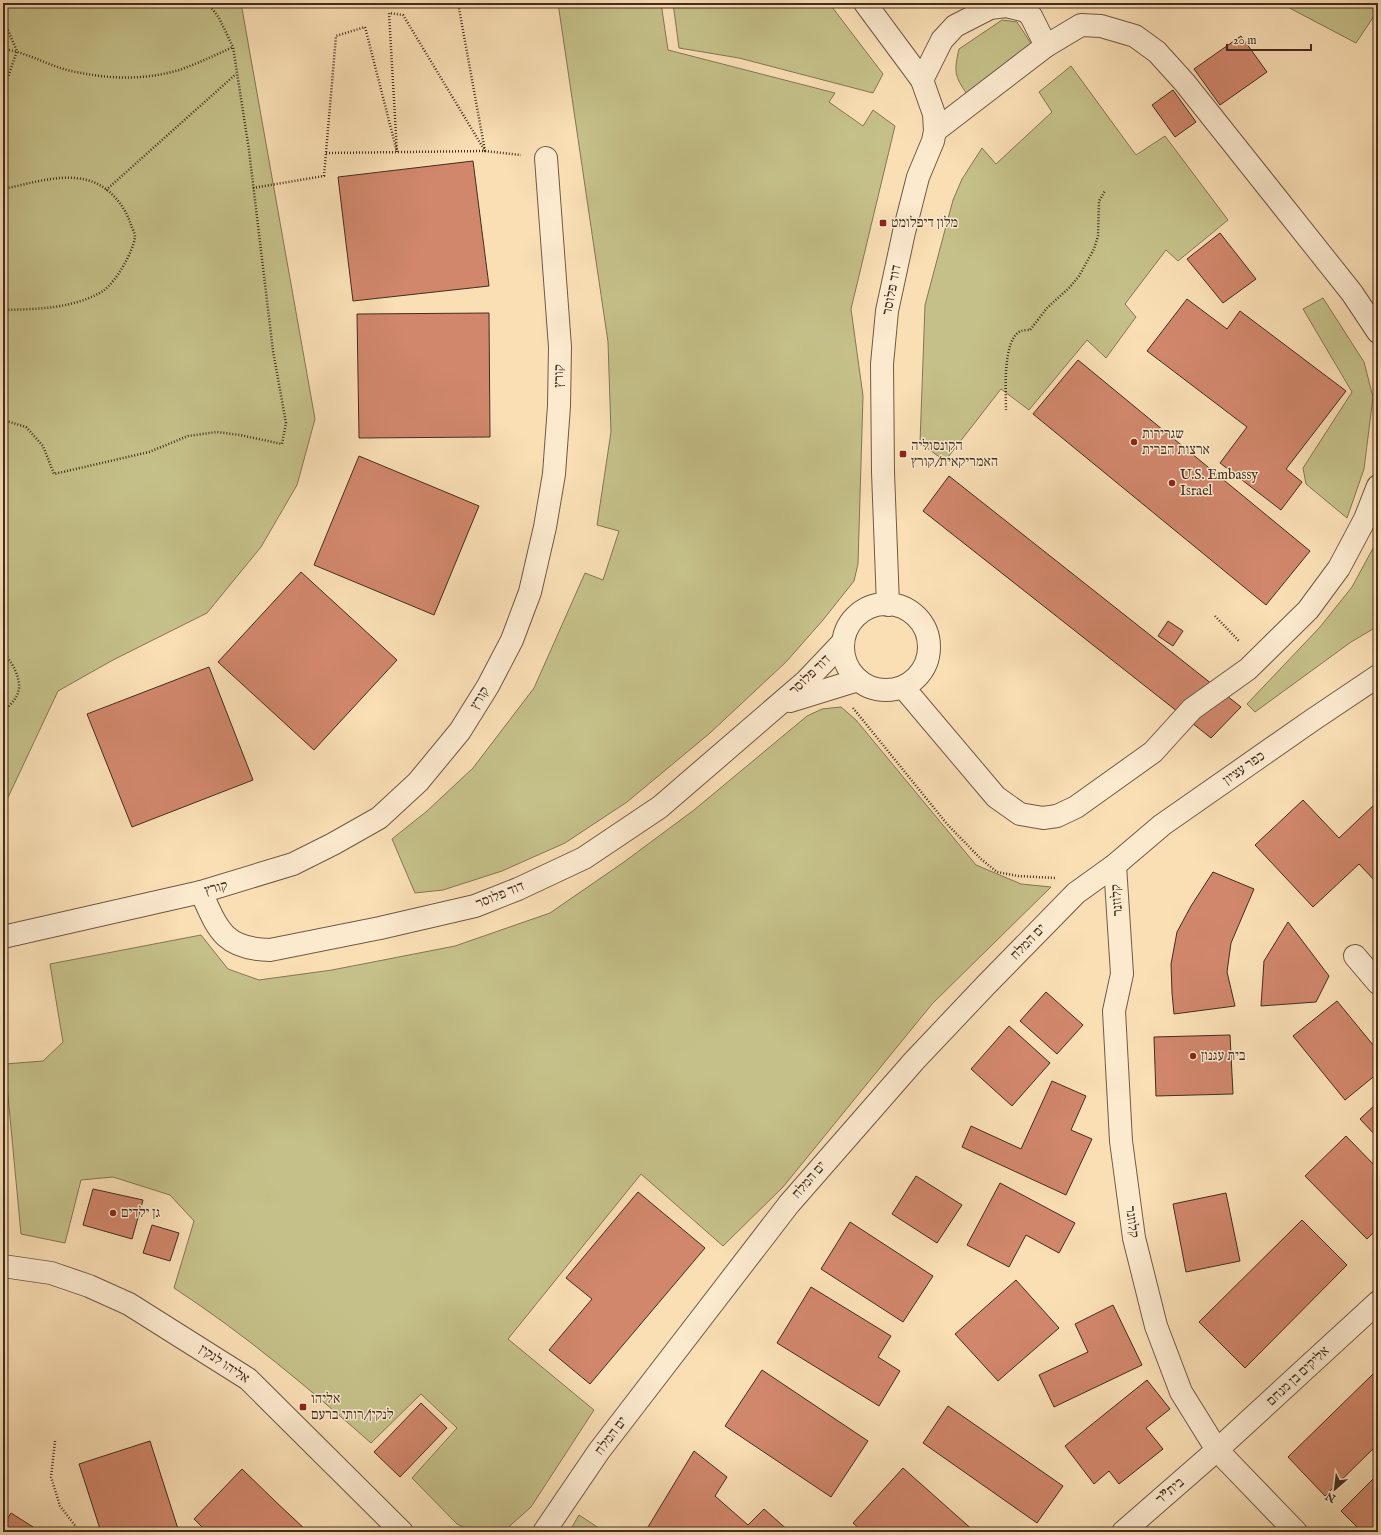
<svg xmlns="http://www.w3.org/2000/svg" width="1381" height="1535" viewBox="0 0 1381 1535" font-family="'IM FELL English','Frank Ruhl Libre',serif">
<style>
.green{fill:#c5c089;stroke:#847654}
.building{fill:#d1876c;stroke:#422d1e}
.lines{fill:none;stroke-linecap:round;stroke-linejoin:round}
.minor-casing{stroke:#705a44;stroke-width:24}
.path{stroke:#422d1e;stroke-width:2.5;stroke-dasharray:1 2;stroke-linecap:butt}
.minor{stroke:#fceacf;stroke-width:22}
.poi-dot{fill:#8f2418;stroke:#fceacf;stroke-width:1.5}
.labels{text-anchor:middle;dominant-baseline:central;stroke-width:3;stroke-linejoin:round;paint-order:stroke}
.poi-label{font-size:14px;fill:#422d1e;stroke:#fceacf;text-anchor:start}
.street-label{font-size:14px;fill:#422d1e;stroke:#fceacf}
</style>
<rect width="100%" height="100%" fill="#fadfb5"/>
<filter id="stains"><feTurbulence type="fractalNoise" baseFrequency=".005" numOctaves="4"/><feColorMatrix values="0 0 0 0 .2 0 0 0 0 .09 0 0 0 0 .02 0 0 0 .5 -.17"/></filter>
<radialGradient id="worn" r=".72"><stop offset=".6" stop-color="#630" stop-opacity="0"/><stop offset="1" stop-color="#630" stop-opacity=".3"/></radialGradient>
<!-- green -->
<g class="green">
<polygon points="3,3 241,3 315,419 297,485 261,547 207,613 113,660 58,691 3,808"/>
<polygon points="558,3 661,3 668,50 835,93 829,102 863,126 873,110 895,126 851,309 863,396 858,564 854,581 823,620 786,662 710,733 627,802 565,843 502,871 443,890 415,893 392,839 427,811 473,768 534,688 585,573 603,580 619,531 597,525 611,432 608,342"/>
<polygon points="673,3 829,3 883,74 873,93 739,58 679,48"/>
<polygon points="1280,3 1378,3 1378,10 1356,43"/>
<path d="M1002,20l15,2 15,23 -65,49c-13,-18 -13,-24 -8,-45z"/>
<polygon points="1071,66 1136,155 1165,136 1228,220 1178,261 1166,250 1125,304 1136,317 1106,358 1087,340 1029,410 1001,389 945,461 920,443 925,305 953,200 962,179 982,148 996,164 1052,112 1039,92"/>
<polygon points="1323,298 1364,362 1373,397 1364,469 1347,518 1306,484 1303,468 1352,392 1303,309"/>
<polygon points="1378,539 1378,626 1351,642 1255,712 1247,704 1320,627 1352,587"/>
<path d="M841,707l15,13 120,145 45,19 30,3 -119,117 -149,183 -60,59 -82,-72 -133,165 86,71 -63,97 -28,25h-28l-18,-8 -45,-46 45,-50 -36,-34 -50,49c-64,-56 -125,-108 -197,-155l20,-67 -24,-26 -57,-18 -32,3 -16,63 -44,-9 -16,-170 38,-3 20,-19 -13,-78 151,-29 27,34 31,11 73,-10 123,-24 95,-33 74,-51 70,-52 113,-94 15,-7z"/>
<polygon points="579,1515 605,1532 569,1532"/>
</g>
<!-- building -->
<g class="building">
<polygon points="1241,36 1267,72 1220,105 1194,69"/>
<polygon points="1173,90 1196,122 1175,137 1152,105"/>
<polygon points="473,161 489,286 353,301 338,177"/>
<polygon points="1220,233 1256,279 1223,303 1187,259"/>
<polygon points="1187,299 1227,329 1240,311 1346,391 1286,469 1302,482 1281,510 1220,463 1247,427 1147,351"/>
<polygon points="489,313 490,437 359,438 357,314"/>
<polygon points="1078,360 1310,551 1266,605 1033,414"/>
<polygon points="359,456 479,506 434,615 314,565"/>
<polygon points="949,476 1241,707 1211,738 923,511"/>
<polygon points="301,572 397,660 314,750 218,662"/>
<polygon points="1168,621 1183,631 1173,646 1158,636"/>
<polygon points="209,667 253,780 132,827 87,714"/>
<polygon points="1303,800 1339,838 1376,803 1378,805 1378,884 1359,864 1313,907 1255,845"/>
<polygon points="1213,872 1254,889 1231,943 1227,972 1235,1006 1174,1014 1172,993 1171,964 1177,932 1191,906"/>
<polygon points="1288,922 1329,976 1316,1002 1261,1006 1264,961"/>
<polygon points="1046,992 1083,1025 1057,1054 1020,1021"/>
<polygon points="1337,1001 1378,1051 1378,1073 1345,1100 1293,1036"/>
<polygon points="1009,1026 1050,1063 1012,1106 971,1069"/>
<polygon points="1230,1035 1233,1094 1156,1096 1154,1037"/>
<polygon points="1052,1081 1086,1096 1071,1130 1092,1139 1066,1195 962,1147 971,1126 1021,1149"/>
<polygon points="1378,1102 1378,1138 1360,1119"/>
<polygon points="1346,1136 1378,1169 1378,1228 1367,1239 1305,1176"/>
<polygon points="916,1176 962,1205 937,1243 892,1214"/>
<polygon points="1000,1183 1075,1223 1059,1253 1026,1235 1009,1267 967,1245"/>
<polygon points="93,1189 143,1200 132,1239 83,1225"/>
<polygon points="638,1192 705,1248 590,1384 549,1350 592,1299 566,1278"/>
<polygon points="1226,1193 1240,1261 1186,1272 1173,1204"/>
<polygon points="1302,1220 1347,1265 1245,1368 1199,1322"/>
<polygon points="850,1222 933,1276 903,1322 821,1269"/>
<polygon points="152,1225 179,1233 170,1261 143,1253"/>
<polygon points="1016,1280 1059,1328 998,1381 955,1334"/>
<polygon points="811,1287 891,1336 878,1357 900,1371 879,1406 777,1343"/>
<polygon points="1113,1305 1142,1365 1054,1407 1039,1375 1088,1352 1075,1324"/>
<polygon points="762,1370 868,1441 831,1497 725,1426"/>
<polygon points="1373,1374 1378,1378 1378,1444 1325,1496 1288,1457"/>
<polygon points="1147,1380 1170,1409 1146,1428 1163,1449 1119,1484 1109,1471 1094,1484 1065,1446"/>
<polygon points="421,1403 447,1428 400,1477 374,1452"/>
<polygon points="948,1406 1063,1486 1037,1523 923,1443"/>
<polygon points="150,1441 179,1532 101,1532 79,1464"/>
<polygon points="694,1451 727,1477 715,1496 748,1525 764,1509 790,1532 645,1532"/>
<polygon points="903,1468 975,1532 863,1532 853,1523"/>
<polygon points="242,1469 275,1501 308,1532 207,1532 194,1519"/>
<polygon points="1378,1474 1378,1532 1362,1532 1341,1511"/>
<polygon points="11,1513 41,1532 3,1532 3,1526"/>
</g>
<g class="lines">
<defs>
<g id="minor">
<polyline points="865,3 922,80 934,114 935,131 933,141 918,177 904,232 887,311 882,364 883,472 888,605"/>
<polyline points="922,80 942,40 955,26 990,8 1006,6 1026,11 1031,16 1046,46"/>
<polyline points="935,131 1046,46 1081,25 1101,26 1135,36 1157,52 1185,83 1352,293 1378,332"/>
<circle cx="886" cy="647" r="43"/>
<polyline points="903,687 996,797 1020,814 1043,818 1057,816 1076,807 1153,752 1192,709 1248,669 1308,610 1339,568 1365,519 1378,486"/>
<polyline points="790,701 858,680"/>
<polyline points="1115,865 1122,974 1114,1011 1121,1141 1134,1238 1156,1326 1181,1392 1217,1450 1296,1532"/>
<path d="M201,892c17,38 23,57 69,58l110,-22 95,-22 43,-17 66,-31 76,-51 146,-126 37,-39"/>
<polyline points="3,937 201,892 293,864 333,844 379,818 418,782 460,731 488,686 512,640 530,592 545,527 554,474 559,406 560,347 546,158"/>
<polyline points="1355,956 1378,983"/>
<polyline points="3,1266 51,1273 89,1286 129,1304 248,1379 402,1532"/>
<polyline points="544,1532 599,1451 789,1204 914,1061 985,986 1076,893 1115,865 1162,825 1311,721 1378,676"/>
<polyline points="1123,1532 1217,1450 1378,1302"/>
</g>
</defs>
<!-- minor casing -->
<use href="#minor" class="minor-casing"/>
<!-- path -->
<g class="path">
<polyline points="3,19 17,51 8,77 3,82"/>
<path d="M3,49c23,3 42,15 64,21 38,9 75,11 112,0 18,-6 36,-15 54,-23"/>
<polyline points="326,153 485,151 458,3"/>
<polyline points="253,188 324,176 336,36 365,27 397,152 389,13 403,15 485,151 521,155"/>
<path d="M3,189c26,-5 57,-16 84,-9 21,5 38,25 44,45 1,3 4,8 4,12 -2,15 -19,45 -32,54 -30,18 -66,18 -100,19"/>
<polyline points="106,190 236,74"/>
<path d="M1006,410c0,-18 -4,-71 15,-79 3,-1 7,-1 9,-1l17,-22 23,-21 9,-11 15,-27 4,-13 1,-35 6,-10"/>
<polyline points="3,420 26,427 43,446 54,474 149,452 188,436 217,432 240,435 282,444 286,423 273,351 249,150 233,47 219,18 208,3"/>
<polyline points="1215,616 1239,641"/>
<path d="M3,653c8,7 17,23 16,35 -1,10 -9,17 -16,24"/>
<polyline points="853,708 947,824 981,859 997,872 1018,876 1055,878"/>
<polyline points="55,1441 51,1477 60,1506 80,1532"/>
</g>
<!-- minor -->
<use href="#minor" class="minor"/>
</g>
<!-- markers -->
<g class="poi-dot">
<rect x="879" y="219" width="8" height="8" rx="2"/>
<circle cx="1134" cy="442" r="4"/>
<rect x="899" y="450" width="8" height="8" rx="2"/>
<circle cx="1172" cy="483" r="4"/>
<circle cx="1193" cy="1056" r="4"/>
<circle cx="113" cy="1213" r="4"/>
<rect x="299" y="1403" width="8" height="8" rx="2"/>
</g>
<g class="labels">
<!-- poi labels -->
<g class="poi-label">
<text x="891" y="223">מלון דיפלומט</text>
<text x="1142" y="434">שגרירות<tspan x="1142" dy="16">ארצות הברית</tspan></text>
<text x="911" y="446">הקונסוליה<tspan x="911" dy="16">האמריקאית/קורץ</tspan></text>
<text x="1180" y="475">U.S. Embassy<tspan x="1180" dy="16">Israel</tspan></text>
<text x="1201" y="1056">בית עגנון</text>
<text x="121" y="1213">גן ילדים</text>
<text x="311" y="1399">אליהו<tspan x="311" dy="16">לנקין/רותי ברעם</tspan></text>
</g>
<!-- street labels -->
<g class="street-label">
<text transform="translate(892 290) rotate(-79)">דוד פלוסר</text>
<text transform="translate(559 376) rotate(-89)">קורץ</text>
<text transform="translate(810 675) rotate(-44)">דוד פלוסר</text>
<text transform="translate(480 698) rotate(-59)">קורץ</text>
<text transform="translate(1244 768) rotate(-35)">כפר עציון</text>
<text transform="translate(216 888) rotate(-15)">קורץ</text>
<text transform="translate(500 895) rotate(-22)">דוד פלוסר</text>
<text transform="translate(1117 900) rotate(-94)">קלוזנר</text>
<text transform="translate(1028 942) rotate(-46)">ים המלח</text>
<text transform="translate(809 1180) rotate(-49)">ים המלח</text>
<text transform="translate(1132 1222) rotate(82)">קלוזנר</text>
<text transform="translate(224 1364) rotate(34)">אליהו לנקין</text>
<text transform="translate(1298 1376) rotate(-43)">אליקים בן מנחם</text>
<text transform="translate(611 1436) rotate(-53)">ים המלח</text>
<text transform="translate(1170 1491) rotate(-41)">בית"ר</text>
</g>
</g>
<!-- margin -->
<rect width="1381" height="1535" fill="none" stroke="#fadfb5" stroke-width="16"/>
<rect x="4" y="4" width="1373" height="1527" fill="none" stroke="#422d1e" stroke-width="2"/>
<rect x="8" y="8" width="1365" height="1519" fill="none" stroke="#422d1e"/>
<!-- north arrow -->
<g transform="translate(1335 1489) rotate(208)" stroke="#fceacf" stroke-width="3" paint-order="stroke">
<path d="M0-3L7 15L0 10L-7 15Z" fill="#422d1e"/>
<text y="-6" font-size="11" font-weight="bold" text-anchor="middle" fill="#422d1e">N</text>
</g>
<!-- scale -->
<path d="M1227 44v6h84v-6" fill="none" stroke="#422d1e" stroke-width="2"/>
<text x="1233" y="44" font-size="12" fill="#422d1e" stroke="#fceacf" stroke-width="3" paint-order="stroke">20 m</text>
<rect width="100%" height="100%" filter="url(#stains)"/>
<rect width="100%" height="100%" fill="url(#worn)"/>
</svg>
